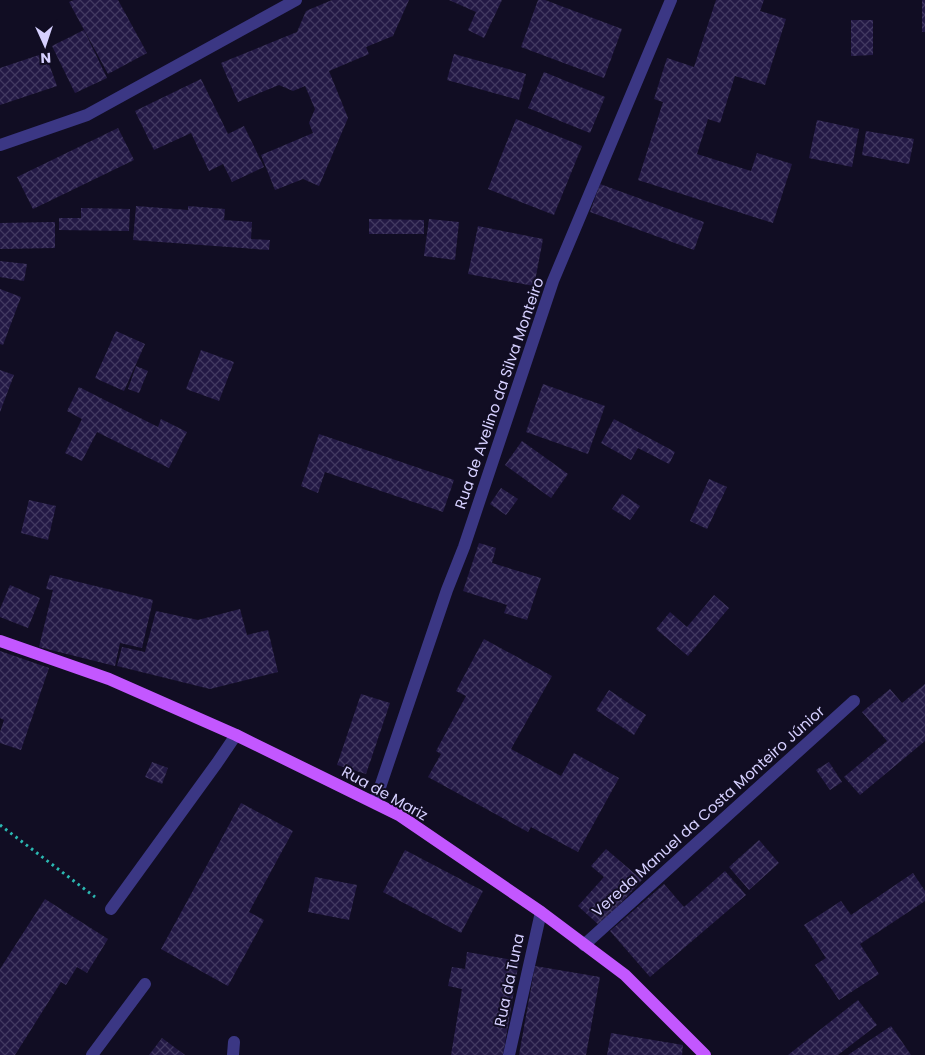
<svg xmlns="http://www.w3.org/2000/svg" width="925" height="1055" viewBox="0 0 925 1055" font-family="Poppins,sans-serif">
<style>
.building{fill:url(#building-cross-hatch)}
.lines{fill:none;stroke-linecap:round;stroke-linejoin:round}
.path{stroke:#2bb8b2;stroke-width:3;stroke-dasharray:2.5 4;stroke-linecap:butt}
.minor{stroke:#3b3784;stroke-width:12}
.major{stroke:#c357ff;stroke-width:12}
.labels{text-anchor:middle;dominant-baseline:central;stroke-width:4;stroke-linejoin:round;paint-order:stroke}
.street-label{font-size:15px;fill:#d6d0ff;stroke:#110d23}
</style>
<defs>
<pattern id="building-cross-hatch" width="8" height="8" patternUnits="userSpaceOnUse" patternTransform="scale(1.25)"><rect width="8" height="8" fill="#231945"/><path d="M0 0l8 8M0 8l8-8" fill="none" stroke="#423961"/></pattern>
</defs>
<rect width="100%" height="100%" fill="#110d23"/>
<!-- building -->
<g class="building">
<polygon points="74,0 118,0 147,53 108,74 69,2"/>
<polygon points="332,0 409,0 393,36 366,47 369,54 329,71 348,118 319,186 303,179 275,190 261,155 313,133 309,123 315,109 305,86 293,91 279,85 238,102 221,63 297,32 306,11"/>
<polygon points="449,0 502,0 484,38 468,30 476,12"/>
<polygon points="538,0 545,0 622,29 604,78 521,47"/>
<polygon points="716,0 764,0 760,11 786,19 765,85 735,76 720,123 708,119 697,154 751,171 757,153 792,164 773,223 638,180 663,102 654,99 667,58 694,67"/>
<rect x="922" y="0" width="3" height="32"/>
<polygon points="851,20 873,20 873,55 851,56"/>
<polygon points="84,30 107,78 75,93 52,46"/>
<polygon points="45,53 57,86 0,105 0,68"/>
<polygon points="454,54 526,74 519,100 447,80"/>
<polygon points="544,72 605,97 590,133 528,108"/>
<polygon points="201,79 228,134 244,126 264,167 232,182 223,164 209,171 191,133 154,150 135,111"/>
<polygon points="516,119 582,146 554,215 488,189"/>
<polygon points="817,120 859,129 852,167 809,158"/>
<polygon points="118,128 134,160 33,209 17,177"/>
<polygon points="866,131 914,139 909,164 862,155"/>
<polygon points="600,184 704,222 694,250 590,212"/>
<polygon points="136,206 188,210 188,206 225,209 224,220 252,222 251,239 270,240 269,250 133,240"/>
<polygon points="81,208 130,209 129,231 59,230 59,218 81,218"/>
<polygon points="369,219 424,220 424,234 369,234"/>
<polygon points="429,219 459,222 455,260 424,256"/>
<polygon points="55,222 55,248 0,249 0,223"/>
<polygon points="478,226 543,239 534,286 468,274"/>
<polygon points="0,261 27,264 24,281 0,277"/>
<polygon points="0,289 21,297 3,345 0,344"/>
<polygon points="116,331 145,344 124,391 95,378"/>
<polygon points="201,350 234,362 219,401 186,389"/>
<polygon points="136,366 148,371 139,393 128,389"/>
<polygon points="0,370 14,375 0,412"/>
<polygon points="543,384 605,406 588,454 526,432"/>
<polygon points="79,387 158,427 161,419 187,432 169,468 97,432 82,461 65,453 82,419 67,411"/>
<polygon points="614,419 675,452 669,464 638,448 631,460 601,443"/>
<polygon points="319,434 454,480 443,512 325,472 318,493 301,486"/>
<polygon points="522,441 568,474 551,498 505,465"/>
<polygon points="709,479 727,487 707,529 690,521"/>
<polygon points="501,488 518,499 506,515 490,504"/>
<polygon points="622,494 640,506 630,520 612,509"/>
<polygon points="29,500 56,506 48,540 21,533"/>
<polygon points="479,543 496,548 492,563 541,578 527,620 504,613 507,605 463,591"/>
<polygon points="50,575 153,600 142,648 120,643 115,666 39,647 53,590 46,589"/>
<polygon points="10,585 40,598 28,628 0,617 0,609"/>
<polygon points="714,595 729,608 688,656 656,629 670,612 687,627"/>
<polygon points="240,609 247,635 268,630 278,672 210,689 117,666 122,647 145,652 156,611 198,620"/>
<polygon points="484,639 552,676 511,749 561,776 574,753 619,778 578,852 531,827 528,832 428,777 441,754 436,751 466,696 456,691"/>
<polygon points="0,651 49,668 21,750 0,743 0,732 4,720 0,718"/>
<polygon points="925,684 925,741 860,795 844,777 887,741 862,712 890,689 902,703"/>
<polygon points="609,690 646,715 634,735 596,710"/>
<polygon points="361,694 390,703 366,774 337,765"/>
<polygon points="152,762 168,768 162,784 145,777"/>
<polygon points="829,762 842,782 830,790 816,770"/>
<polygon points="241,803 293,831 249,912 264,920 228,986 161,949"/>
<polygon points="759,840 779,863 749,890 729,867"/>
<polygon points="606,849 642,880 600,926 578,906 604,877 591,866"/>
<polygon points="405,850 483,891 461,933 383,892"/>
<polygon points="725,871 746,895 650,977 610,931 664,884 684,907"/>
<polygon points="913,873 925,891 925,901 860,944 879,974 839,1000 815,965 826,958 804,925 841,901 851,915"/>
<polygon points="315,877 357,885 349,920 308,912"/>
<polygon points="45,899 108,939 87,973 77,967 66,985 61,982 15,1055 0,1055 0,969"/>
<polygon points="467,952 519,961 503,1055 451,1055 462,989 448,986 452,967 465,969"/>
<polygon points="535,966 600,977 586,1055 519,1055"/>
<polygon points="858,1000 877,1025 838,1055 788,1055"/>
<polygon points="891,1026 911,1055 848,1055"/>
<polygon points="611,1033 683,1045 682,1055 607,1055"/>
<polygon points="162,1038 185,1055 149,1055"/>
</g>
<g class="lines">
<!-- path -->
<polyline class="path" points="0,825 95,897"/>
<!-- minor -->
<g class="minor">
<polyline points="0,145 87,115 296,0"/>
<polyline points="375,802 447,590 464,547 553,281 671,0"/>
<polyline points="111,909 217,763 236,735"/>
<polyline points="584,945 854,701"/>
<polyline points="92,1055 145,984"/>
<polyline points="233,1055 234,1042"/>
<polyline points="509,1055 541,912"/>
</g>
<!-- major -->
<polyline class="major" points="0,641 109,679 236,735 399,815 541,912 625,975 705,1055"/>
</g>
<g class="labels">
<!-- street labels -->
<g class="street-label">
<text transform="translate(499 393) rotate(-71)">Rua de Avelino da Silva Monteiro</text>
<text transform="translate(385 793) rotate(29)">Rua de Mariz</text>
<text transform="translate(708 811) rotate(-42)">Vereda Manuel da Costa Monteiro Júnior</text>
<text transform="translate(509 980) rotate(-78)">Rua da Tuna</text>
</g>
</g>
<!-- north arrow -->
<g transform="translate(45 45) rotate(177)" stroke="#110d23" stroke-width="4" paint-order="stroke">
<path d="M0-4L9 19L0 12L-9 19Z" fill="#d6d0ff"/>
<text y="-8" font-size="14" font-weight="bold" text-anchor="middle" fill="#d6d0ff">N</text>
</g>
</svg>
